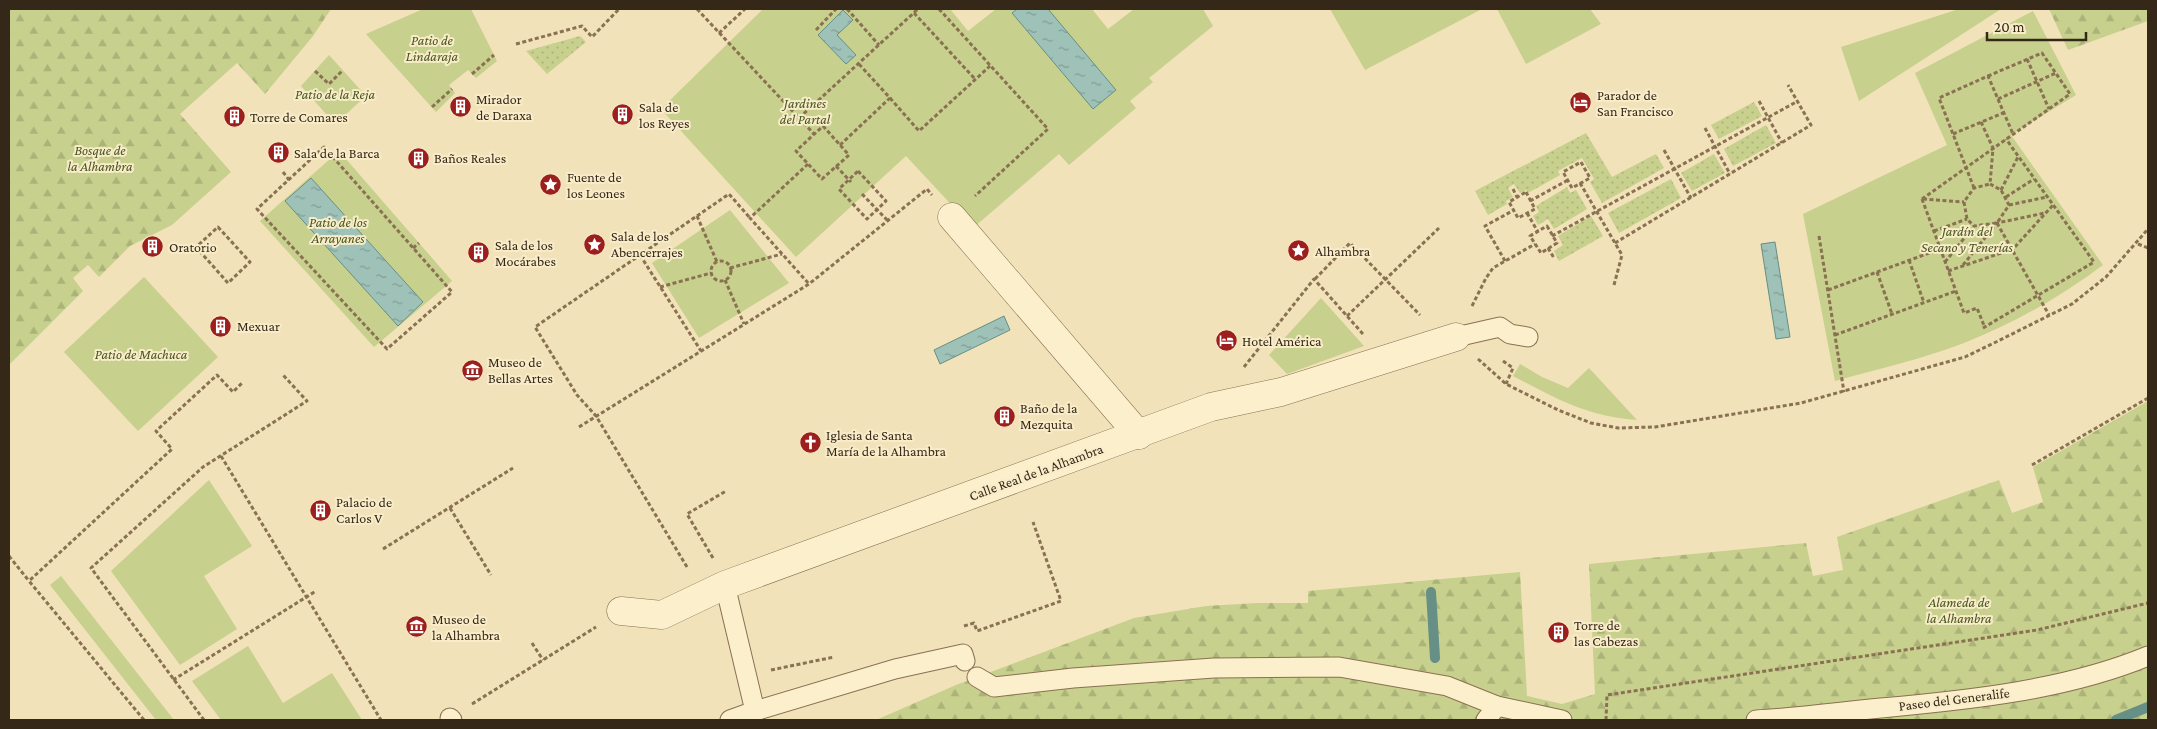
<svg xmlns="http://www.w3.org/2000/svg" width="2157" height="729" viewBox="0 0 2157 729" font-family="'Crimson Pro',serif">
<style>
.grass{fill:url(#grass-dots)}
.forest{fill:url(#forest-firs)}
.garden{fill:#c7d08d}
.water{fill:url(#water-ripples);stroke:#668f85}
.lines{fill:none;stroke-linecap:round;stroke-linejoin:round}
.stream{stroke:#668f85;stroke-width:10}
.service-casing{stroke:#897152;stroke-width:21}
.pedestrian-casing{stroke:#897152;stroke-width:29}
.path{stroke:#897152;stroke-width:3;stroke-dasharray:4 2.5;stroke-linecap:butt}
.service{stroke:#fcefcc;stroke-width:19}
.pedestrian{stroke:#fcefcc;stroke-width:28}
.labels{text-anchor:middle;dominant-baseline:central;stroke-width:4;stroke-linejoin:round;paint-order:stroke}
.park-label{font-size:14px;font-style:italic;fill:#46551e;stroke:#f8ecc9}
.poi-label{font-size:14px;fill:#362819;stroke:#f8ecc9;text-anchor:start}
.street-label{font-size:14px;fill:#362819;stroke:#f8ecc9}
</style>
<defs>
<pattern id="grass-dots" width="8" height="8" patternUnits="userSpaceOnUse" patternTransform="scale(1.25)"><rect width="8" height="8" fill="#c7d08d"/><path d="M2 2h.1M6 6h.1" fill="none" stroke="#acb379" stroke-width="1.8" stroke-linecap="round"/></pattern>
<pattern id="forest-firs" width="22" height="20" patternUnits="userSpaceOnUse" patternTransform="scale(1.25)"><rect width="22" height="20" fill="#c7d08d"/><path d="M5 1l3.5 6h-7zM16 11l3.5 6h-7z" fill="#acb379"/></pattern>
<pattern id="water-ripples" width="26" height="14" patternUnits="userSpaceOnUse" patternTransform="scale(1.25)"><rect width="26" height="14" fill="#9ec1b8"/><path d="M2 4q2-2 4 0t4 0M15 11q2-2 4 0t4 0" fill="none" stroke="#829d95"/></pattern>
</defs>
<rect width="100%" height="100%" fill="#f1e2b9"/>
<!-- grass -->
<g class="grass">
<polygon points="580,36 586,42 547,74 526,51"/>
<polygon points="1754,102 1762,116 1719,139 1711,125"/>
<polygon points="1766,125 1776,143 1733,166 1724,149"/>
<polygon points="1586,133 1612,177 1656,154 1664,168 1602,203 1590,182 1594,179 1582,158 1558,171 1560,175 1528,193 1526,190 1520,193 1514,184 1508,188 1513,197 1506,201 1507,204 1488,215 1475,191"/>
<polygon points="1714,154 1725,173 1692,191 1681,173"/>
<polygon points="1671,179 1681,198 1619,233 1608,213"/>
<polygon points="1567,187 1570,193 1576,190 1587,209 1554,229 1548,219 1538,225 1533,216 1539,212 1536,206"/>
<polygon points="1591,216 1603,236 1559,261 1554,251 1563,245 1558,236"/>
</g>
<!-- forest -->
<g class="forest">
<polygon points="9,9 331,9 313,36 265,94 237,63 180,114 231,172 172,225 130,246 99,277 88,265 73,278 83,291 9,365"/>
<polygon points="2049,9 2148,9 2148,21 2068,50"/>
<polygon points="2148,401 2148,720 876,720 956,685 1134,618 1206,606 1257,603 1308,603 1308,591 1520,572 1527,696 1562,704 1595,694 1589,564 1806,543 1813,576 1843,570 1837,537 1999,480 2012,513 2043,502 2033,467"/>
</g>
<!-- garden -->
<g class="garden">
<polygon points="423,9 471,9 497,61 476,78 468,70 449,85 455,93 436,112 366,34"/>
<polygon points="763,9 950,9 968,31 996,9 1092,9 1108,29 1134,9 1203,9 1213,26 1149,78 1153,82 1130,101 1136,108 1069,165 1059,154 973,228 906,156 796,257 661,109"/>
<polygon points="1330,9 1482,9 1365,70"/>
<polygon points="1497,9 1590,9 1601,24 1526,64"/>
<polygon points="1959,9 2001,9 1859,101 1841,47"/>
<path d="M2033,11l43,84 -65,40 92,130c-43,32 -90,59 -139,78 -42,16 -86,26 -129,38l-32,-167 144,-69 -32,-72z"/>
<polygon points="329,55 366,96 335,124 301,86"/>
<polygon points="339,151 452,281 374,347 260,221"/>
<polygon points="730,210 789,283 699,338 652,263"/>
<polygon points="144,277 218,357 138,431 64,352"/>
<polygon points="1321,298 1364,346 1287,374 1269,355"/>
<path d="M1520,364l22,13 26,11 21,-20 48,52c-49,-3 -82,-22 -124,-44z"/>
<polygon points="209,480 252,546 204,576 237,629 180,665 111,571"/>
<polygon points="61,576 174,720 156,720 50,585"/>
<polygon points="248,646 283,703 332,673 362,720 221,720 192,681"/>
</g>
<!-- water -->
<g class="water">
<polygon points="1017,9 1048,9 1116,90 1093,109 1012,13"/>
<polygon points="843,10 853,20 837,35 856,55 846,64 818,35"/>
<polygon points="311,178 423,302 398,326 285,201"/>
<polygon points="1775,242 1790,337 1776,339 1761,244"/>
<polygon points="1004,316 1010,330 940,364 934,350"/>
</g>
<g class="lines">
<!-- stream -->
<g class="stream">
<polyline points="1431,592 1435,658"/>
<polyline points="2116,720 2148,707"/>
</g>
<defs>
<g id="service">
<polyline points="1456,337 1500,327 1510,334 1528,337"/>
<polyline points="725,585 755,711 730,720"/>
<polyline points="977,677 994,687 1073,678 1214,668 1339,667 1447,686 1497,706 1562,720"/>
<polyline points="755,711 895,669 963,654 965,661"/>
<polyline points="450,718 452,720"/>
<polyline points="1486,720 1497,706"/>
<path d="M1756,720c42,-2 83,-8 125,-12 88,-8 185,-18 267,-52"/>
</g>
<g id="pedestrian">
<polyline points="952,217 1139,435"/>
<polyline points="621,611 662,615 725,585 1211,407 1281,392 1456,337"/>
</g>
</defs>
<!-- service casing -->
<use href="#service" class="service-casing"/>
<!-- pedestrian casing -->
<use href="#pedestrian" class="pedestrian-casing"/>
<!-- path -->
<g class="path">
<polyline points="697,9 814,134"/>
<polyline points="847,9 879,45"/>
<polyline points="939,9 1048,129 975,196"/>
<polyline points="914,13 975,79"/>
<polyline points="816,30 836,9"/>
<polyline points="719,33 745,9"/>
<polyline points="516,44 582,26 592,37 619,9"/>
<polyline points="2027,59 2049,109"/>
<polyline points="315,71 329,84 343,70"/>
<polyline points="472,74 494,55"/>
<polyline points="890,98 919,131 990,66"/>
<polyline points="1998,99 2056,73"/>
<polyline points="1759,101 1782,143"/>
<polyline points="432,107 452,89"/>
<polyline points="799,118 918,9"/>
<polyline points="1981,122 1993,148 1990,184"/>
<polygon points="823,126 849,155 822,179 796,151"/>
<polyline points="1705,128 1730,174"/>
<polyline points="1953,134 2003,113"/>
<polyline points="840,145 890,98 858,63"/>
<polygon points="324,147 452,292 387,349 257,209"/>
<polyline points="1664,150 1691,198"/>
<polygon points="1581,162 1590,178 1572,188 1563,172"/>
<polyline points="808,164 750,218 809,284"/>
<polyline points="836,166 851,182"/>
<polygon points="858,171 886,201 867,219 839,189"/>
<polyline points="283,172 289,180"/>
<polyline points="1580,183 1622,255 1614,285"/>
<polygon points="1990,184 2001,190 2009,205 1997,223 1974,226 1967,219 1964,202 1974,188"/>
<polyline points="1974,188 1939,98 1988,76 2013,134"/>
<polyline points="1513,189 1517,197"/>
<polyline points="2001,190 2018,157"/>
<polygon points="1526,192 1535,209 1518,218 1509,202"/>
<polyline points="862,194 888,221"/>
<polyline points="2006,197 2034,179"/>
<polyline points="1922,199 2070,94 2042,53 1988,76"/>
<polyline points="1922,199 1964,313 1977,308 1985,328"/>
<polyline points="1923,199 1964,202"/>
<polyline points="1530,201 1568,180"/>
<polyline points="2009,205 2047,197"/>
<polyline points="1527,213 1538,232"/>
<polyline points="697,216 717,262"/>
<polyline points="1997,223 2049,315"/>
<polygon points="1547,226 1557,243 1541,253 1530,236"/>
<polyline points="1934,231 1967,219"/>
<polyline points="1552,236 1798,101"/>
<polyline points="1819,236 1844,392"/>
<polyline points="1615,243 1811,125 1788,85"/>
<polyline points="2138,244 2148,248"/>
<polyline points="413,248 419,243"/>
<polyline points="1548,248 1554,258"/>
<polyline points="194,249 218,227 250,262 228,283 196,247"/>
<polyline points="640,255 701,351"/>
<polyline points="1909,260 1924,303"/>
<polyline points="1505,261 1485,226 1514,210"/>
<circle cx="721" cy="271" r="10"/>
<polyline points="1945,262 1974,226"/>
<polyline points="1963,265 1997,223 2045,213"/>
<polyline points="730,268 782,254"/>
<polyline points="1948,271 2013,249 2053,205"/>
<polyline points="1877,272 1892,314"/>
<polyline points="1315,279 1350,243 1420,315"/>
<polyline points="725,280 744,324"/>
<polyline points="660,287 711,273"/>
<polyline points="1828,290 1940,249"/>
<polyline points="1472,306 1486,278 1493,268 1535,244"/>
<polyline points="1347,316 1439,228"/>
<polyline points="1983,328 2094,262 2006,139"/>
<polyline points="1835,335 1956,291"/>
<polyline points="1478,359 1506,384 1558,410 1591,423 1618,428 1655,427 1801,403 1965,357 1996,342 2072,304 2106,277 2148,229"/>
<polyline points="1503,361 1513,368 1506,384"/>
<polyline points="1244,367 1314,279 1363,334"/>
<polyline points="579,427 809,284 927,189 932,195"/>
<polyline points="221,456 381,720"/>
<polyline points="2032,465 2148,398"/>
<polyline points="450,508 491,575"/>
<polyline points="383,549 513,468"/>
<polyline points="9,556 29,581"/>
<polyline points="713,558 687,514 726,491"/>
<polyline points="687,567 596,416 577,395 535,327 729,194 750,218"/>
<polyline points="964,626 974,623 977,631 1061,601 1033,522"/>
<polyline points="532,643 543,660"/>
<polyline points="771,670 834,657"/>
<polyline points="173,680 316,591"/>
<polyline points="472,704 596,627"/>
<polyline points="144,720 29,581 172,449 156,431 217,375 233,392 242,383"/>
<polyline points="204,720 91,568 203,467 307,401 283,375"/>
<polyline points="1606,720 1607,695 2037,630 2148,603"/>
</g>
<!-- service -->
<use href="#service" class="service"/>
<!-- pedestrian -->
<use href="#pedestrian" class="pedestrian"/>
</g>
<!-- icons -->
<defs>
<symbol id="hotel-disc" viewBox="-11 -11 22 22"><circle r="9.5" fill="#9d1f1d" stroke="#f8ecc9"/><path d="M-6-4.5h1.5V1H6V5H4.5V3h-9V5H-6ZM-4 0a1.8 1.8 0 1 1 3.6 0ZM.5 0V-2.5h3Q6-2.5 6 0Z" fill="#fff"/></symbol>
<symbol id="building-disc" viewBox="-11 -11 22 22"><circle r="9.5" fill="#9d1f1d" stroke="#f8ecc9"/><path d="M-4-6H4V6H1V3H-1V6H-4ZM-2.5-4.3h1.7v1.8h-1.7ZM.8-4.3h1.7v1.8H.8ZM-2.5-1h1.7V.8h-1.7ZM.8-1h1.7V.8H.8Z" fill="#fff"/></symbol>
<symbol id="sight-disc" viewBox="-11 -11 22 22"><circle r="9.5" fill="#9d1f1d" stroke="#f8ecc9"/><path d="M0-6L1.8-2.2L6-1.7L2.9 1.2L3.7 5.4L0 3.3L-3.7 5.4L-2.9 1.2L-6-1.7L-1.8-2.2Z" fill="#fff"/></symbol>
<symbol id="museum-disc" viewBox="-11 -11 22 22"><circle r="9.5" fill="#9d1f1d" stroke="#f8ecc9"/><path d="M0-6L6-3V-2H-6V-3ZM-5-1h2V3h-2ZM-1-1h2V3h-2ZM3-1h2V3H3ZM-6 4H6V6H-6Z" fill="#fff"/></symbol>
<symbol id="church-disc" viewBox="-11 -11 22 22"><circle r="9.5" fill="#9d1f1d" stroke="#f8ecc9"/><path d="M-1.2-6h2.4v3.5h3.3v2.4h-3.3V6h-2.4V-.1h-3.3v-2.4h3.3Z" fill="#fff"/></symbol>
</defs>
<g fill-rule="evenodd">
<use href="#hotel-disc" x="1568" y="90" width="25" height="25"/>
<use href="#building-disc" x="448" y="94" width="25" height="25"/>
<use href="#building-disc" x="610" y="102" width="25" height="25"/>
<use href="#building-disc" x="222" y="104" width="25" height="25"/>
<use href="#building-disc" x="266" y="140" width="25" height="25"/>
<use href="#building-disc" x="406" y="146" width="25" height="25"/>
<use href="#sight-disc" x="538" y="172" width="25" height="25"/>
<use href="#sight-disc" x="582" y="232" width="25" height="25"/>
<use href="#building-disc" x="140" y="234" width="25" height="25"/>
<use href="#sight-disc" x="1286" y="238" width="25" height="25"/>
<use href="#building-disc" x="466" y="240" width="25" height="25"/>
<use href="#building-disc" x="208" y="314" width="25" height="25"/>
<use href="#hotel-disc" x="1214" y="328" width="25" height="25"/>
<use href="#museum-disc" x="460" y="358" width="25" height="25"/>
<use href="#building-disc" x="992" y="404" width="25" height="25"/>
<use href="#church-disc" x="798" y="430" width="25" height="25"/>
<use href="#building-disc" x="308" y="498" width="25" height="25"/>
<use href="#museum-disc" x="404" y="614" width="25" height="25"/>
<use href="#building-disc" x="1546" y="620" width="25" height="25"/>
</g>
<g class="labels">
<!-- park labels -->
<g class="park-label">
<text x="432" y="40">Patio de<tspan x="432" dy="16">Lindaraja</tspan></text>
<text x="335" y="94">Patio de la Reja</text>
<text x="805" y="103">Jardines<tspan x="805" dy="16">del Partal</tspan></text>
<text x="100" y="150">Bosque de<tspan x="100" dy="16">la Alhambra</tspan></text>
<text x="338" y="222">Patio de los<tspan x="338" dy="16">Arrayanes</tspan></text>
<text x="1967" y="231">Jardín del<tspan x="1967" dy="16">Secano y Tenerías</tspan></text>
<text x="141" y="354">Patio de Machuca</text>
<text x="1959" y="602">Alameda de<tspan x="1959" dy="16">la Alhambra</tspan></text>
</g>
<!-- poi labels -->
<g class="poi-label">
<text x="1597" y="95">Parador de<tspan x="1597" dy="16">San Francisco</tspan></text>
<text x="476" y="99">Mirador<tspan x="476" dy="16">de Daraxa</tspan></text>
<text x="639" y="107">Sala de<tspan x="639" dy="16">los Reyes</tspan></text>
<text x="250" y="117">Torre de Comares</text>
<text x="294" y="153">Sala de la Barca</text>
<text x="434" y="158">Baños Reales</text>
<text x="567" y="177">Fuente de<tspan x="567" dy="16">los Leones</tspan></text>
<text x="611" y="236">Sala de los<tspan x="611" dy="16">Abencerrajes</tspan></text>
<text x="495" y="245">Sala de los<tspan x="495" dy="16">Mocárabes</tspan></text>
<text x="169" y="247">Oratorio</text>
<text x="1315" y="251">Alhambra</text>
<text x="237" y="326">Mexuar</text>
<text x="1242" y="341">Hotel América</text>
<text x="488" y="362">Museo de<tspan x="488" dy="16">Bellas Artes</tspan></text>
<text x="1020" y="408">Baño de la<tspan x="1020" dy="16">Mezquita</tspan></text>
<text x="826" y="435">Iglesia de Santa<tspan x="826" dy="16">María de la Alhambra</tspan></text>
<text x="336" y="502">Palacio de<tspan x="336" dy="16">Carlos V</tspan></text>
<text x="432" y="619">Museo de<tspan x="432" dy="16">la Alhambra</tspan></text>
<text x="1574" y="625">Torre de<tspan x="1574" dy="16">las Cabezas</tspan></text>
</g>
<!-- street labels -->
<g class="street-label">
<text transform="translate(1036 472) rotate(-20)">Calle Real de la Alhambra</text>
<text transform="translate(1954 699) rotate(-7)">Paseo del Generalife</text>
</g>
</g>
<!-- border -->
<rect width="2157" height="729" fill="none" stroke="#362819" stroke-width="20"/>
<!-- scale -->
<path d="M1987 32v8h99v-8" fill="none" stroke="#362819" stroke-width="2.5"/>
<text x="1994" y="32" font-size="15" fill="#362819" stroke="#f8ecc9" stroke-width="4" paint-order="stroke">20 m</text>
</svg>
